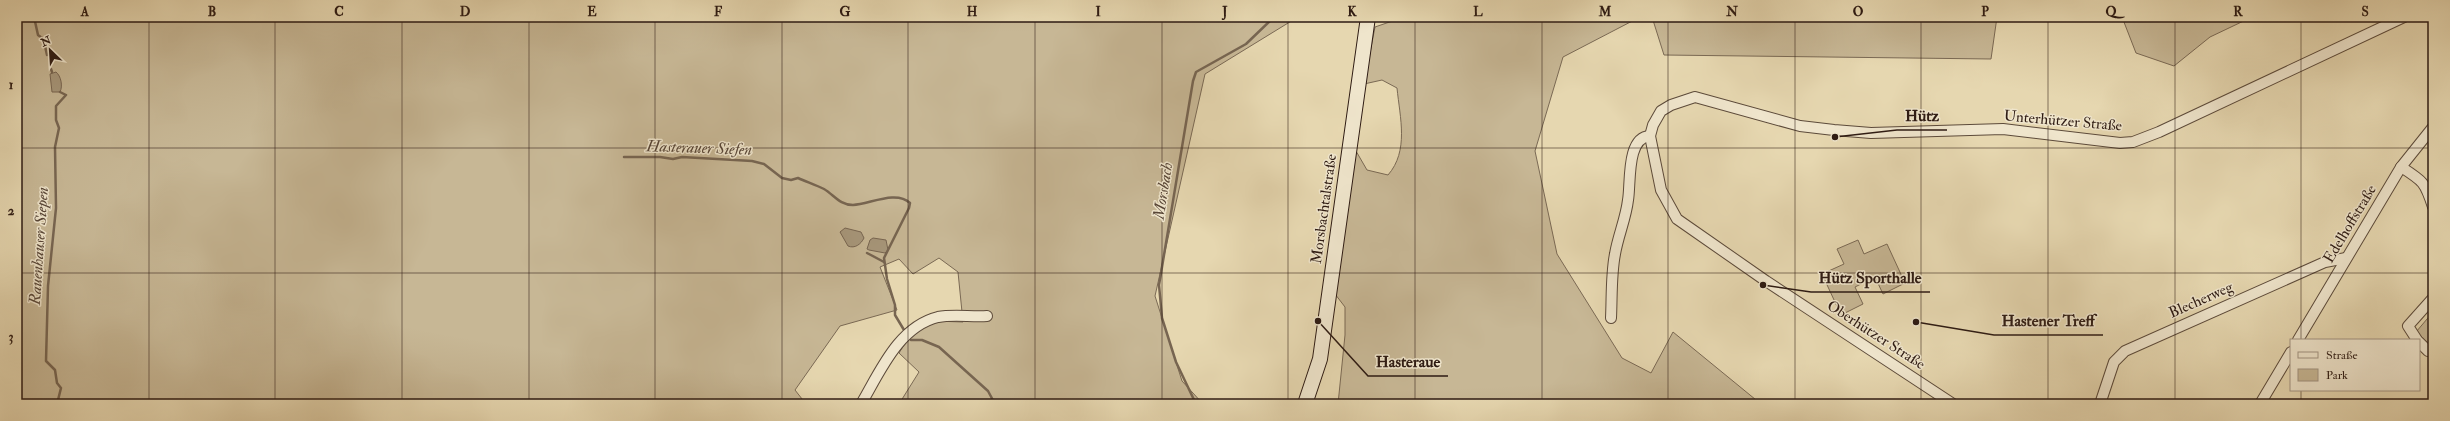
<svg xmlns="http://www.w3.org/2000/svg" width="2450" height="421" viewBox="0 0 2450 421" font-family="'IM FELL Double Pica',serif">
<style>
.green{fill:#c7b795;stroke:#7a6954}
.water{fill:#a7977b;stroke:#776551}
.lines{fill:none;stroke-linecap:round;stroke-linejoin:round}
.stream{stroke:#776551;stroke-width:2.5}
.street-casing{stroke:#5c4a3a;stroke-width:12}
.secondary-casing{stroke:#2e1b13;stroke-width:16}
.street{stroke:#efe5cc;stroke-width:10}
.secondary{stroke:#efe5cc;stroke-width:14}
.grid{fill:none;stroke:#2e1b13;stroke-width:1;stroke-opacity:0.55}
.labels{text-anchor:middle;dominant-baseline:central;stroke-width:3;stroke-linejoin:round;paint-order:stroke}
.street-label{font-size:15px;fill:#2e1b13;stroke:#efe5cc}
.water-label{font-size:16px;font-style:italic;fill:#584637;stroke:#efe5cc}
.leader{fill:none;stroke:#2e1b13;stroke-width:1.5}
.callout-dot{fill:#2e1b13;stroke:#efe5cc;stroke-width:1.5}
.callout-label{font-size:16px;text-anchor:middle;font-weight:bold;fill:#2e1b13;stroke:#efe5cc;stroke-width:3;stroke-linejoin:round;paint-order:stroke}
.neatline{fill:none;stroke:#2e1b13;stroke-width:1.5}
.grid-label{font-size:13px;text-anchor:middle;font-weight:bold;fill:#2e1b13}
</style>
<rect width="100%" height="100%" fill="#e6d7b0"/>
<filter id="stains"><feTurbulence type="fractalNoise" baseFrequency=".005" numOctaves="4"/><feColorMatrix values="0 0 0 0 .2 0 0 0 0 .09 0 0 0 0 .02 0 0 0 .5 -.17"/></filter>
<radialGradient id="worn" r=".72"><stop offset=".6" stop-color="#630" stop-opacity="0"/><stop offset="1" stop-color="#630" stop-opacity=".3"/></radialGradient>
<!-- green -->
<g class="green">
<polygon points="17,17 1293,17 1293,20 1205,74 1155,296 1182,381 1203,404 899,404 919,372 899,353 909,337 934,321 963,322 958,272 939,258 913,274 899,259 880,267 897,310 840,326 795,390 806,404 17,404"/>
<path d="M1404,17h236l-77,40 -28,94 22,103 65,104 29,15 22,-41 88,72h-423l7,-69v-28l-10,-13 21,-143 11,19 21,5c21,-24 12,-57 9,-87l-15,-8 -18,4 11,-57z"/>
<polygon points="1652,17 1997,17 1991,59 1664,55"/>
<polygon points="2122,17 2252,17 2210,37 2174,66 2136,53"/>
<polygon points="1858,240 1864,254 1887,244 1905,283 1883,294 1875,277 1855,287 1863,304 1841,315 1822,274 1844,264 1837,249"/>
<polygon points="2433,312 2433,343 2430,345 2416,332"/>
</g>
<!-- water -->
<g class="water">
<path d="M56,72c5,4 7,14 4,20h-8l-2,-18z"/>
<path d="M845,228l16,4 3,6c-3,6 -9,11 -16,8l-8,-14z"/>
<polygon points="873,238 886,240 888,250 885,253 869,250 867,249 870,240"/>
</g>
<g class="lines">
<!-- stream -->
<g class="stream">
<polyline points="34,17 38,35 46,41 45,46 47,55"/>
<polyline points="51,69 52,72"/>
<path d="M624,157h36l13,2 9,-2 70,4 12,3 18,14 9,2 7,-2c9,4 18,7 26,11 10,6 16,16 29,16 17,-1 43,-15 57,-2l-1,5 -25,50 3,21 8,26v10l9,15"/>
<polyline points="867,253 884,262"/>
<polyline points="911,340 922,340 939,347 988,391 995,404"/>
<polyline points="57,404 61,388 57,383 55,370 46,361 48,286 56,208 55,147 59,128 56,120 56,106 66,95 60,92"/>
<polyline points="1196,404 1176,362 1162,318 1159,285 1193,81 1196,72 1246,44 1274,17"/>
</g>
<defs>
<g id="street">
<path d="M2401,167c22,14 24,15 32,40"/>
<path d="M1611,318c1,-21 0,-44 4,-64 3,-18 11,-36 13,-54 3,-16 -2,-63 22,-64"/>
<polyline points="2298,340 2401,167 2433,127"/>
<polyline points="2417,340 2408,326 2433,298"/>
<polyline points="2419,342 2428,351 2433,349"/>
<path d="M861,404c19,-32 37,-77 77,-87 15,-3 33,0 49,-1"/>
<polyline points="1953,404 1766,281 1677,219 1661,190 1650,136 1653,125 1661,111 1671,105 1695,97 1800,126 1834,130 1871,133 2003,129 2120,143 2133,142 2159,132 2404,17"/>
<polyline points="2100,404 2114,362 2125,351 2325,262 2346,258"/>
<polyline points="2260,404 2291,352"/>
</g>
<polyline id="secondary" points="1305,404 1320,359 1368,17"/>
</defs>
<!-- street casing -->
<use href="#street" class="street-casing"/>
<!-- secondary casing -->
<use href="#secondary" class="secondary-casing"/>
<!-- street -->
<use href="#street" class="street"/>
<!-- secondary -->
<use href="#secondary" class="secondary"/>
</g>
<!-- grid -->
<path class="grid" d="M149,17v387M275,17v387M402,17v387M529,17v387M655,17v387M782,17v387M908,17v387M1035,17v387M1162,17v387M1288,17v387M1415,17v387M1542,17v387M1668,17v387M1795,17v387M1921,17v387M2048,17v387M2175,17v387M2301,17v323M17,148h2416M17,273h2416M2301,390v14"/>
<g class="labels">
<!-- street labels -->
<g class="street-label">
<text transform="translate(2063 121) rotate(5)">Unterhützer Straße</text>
<text transform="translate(1324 209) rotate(-82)">Morsbachtalstraße</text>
<text transform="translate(2350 224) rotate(-59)">Edelhoffstraße</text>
<text transform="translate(2201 300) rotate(-24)">Blecherweg</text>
<text transform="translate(1876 335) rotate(33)">Oberhützer Straße</text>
</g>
<!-- water labels -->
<g class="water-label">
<text transform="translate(699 148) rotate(2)">Hasterauer Siefen</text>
<text transform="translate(1163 191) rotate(-81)">Morsbach</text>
<text transform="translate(39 246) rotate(-86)">Rauenhauser Siepen</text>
</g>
</g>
<!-- callouts -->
<path class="leader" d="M1835 137L1897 130H1947M1763 285L1811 292H1930M1916 322L1994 335H2103M1318 321L1368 376H1448"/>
<g class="callout-dot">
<circle cx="1835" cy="137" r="4"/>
<circle cx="1763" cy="285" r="4"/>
<circle cx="1916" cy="322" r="4"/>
<circle cx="1318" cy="321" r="4"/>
</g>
<g class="callout-label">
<text x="1922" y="121">Hütz</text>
<text x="1870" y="283">Hütz Sporthalle</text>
<text x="2048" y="326">Hastener Treff</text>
<text x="1408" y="367">Hasteraue</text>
</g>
<!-- margin -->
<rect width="2450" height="421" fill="none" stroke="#e6d7b0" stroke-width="44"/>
<!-- legend -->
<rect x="2290" y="339" width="130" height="52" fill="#efe5cc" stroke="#a29482"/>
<rect x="2298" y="352" width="20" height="6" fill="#efe5cc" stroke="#a29482"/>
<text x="2326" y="359" font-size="12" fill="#2e1b13">Straße</text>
<rect x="2298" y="369" width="20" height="12" fill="#c7b795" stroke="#a29482"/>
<text x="2326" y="379" font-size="12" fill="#2e1b13">Park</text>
<!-- north arrow -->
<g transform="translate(50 50) rotate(335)" stroke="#efe5cc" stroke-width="3" paint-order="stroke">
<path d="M0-3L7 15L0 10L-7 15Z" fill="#2e1b13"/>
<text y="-6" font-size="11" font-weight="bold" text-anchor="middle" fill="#2e1b13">N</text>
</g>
<rect x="22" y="22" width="2406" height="377" class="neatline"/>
<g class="grid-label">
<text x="85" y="16">A</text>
<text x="212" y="16">B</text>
<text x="339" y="16">C</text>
<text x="465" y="16">D</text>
<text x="592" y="16">E</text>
<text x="718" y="16">F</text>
<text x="845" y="16">G</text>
<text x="972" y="16">H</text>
<text x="1098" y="16">I</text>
<text x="1225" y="16">J</text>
<text x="1352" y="16">K</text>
<text x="1478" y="16">L</text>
<text x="1605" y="16">M</text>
<text x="1732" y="16">N</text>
<text x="1858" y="16">O</text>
<text x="1985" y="16">P</text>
<text x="2111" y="16">Q</text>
<text x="2238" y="16">R</text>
<text x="2365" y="16">S</text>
<text x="11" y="89">1</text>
<text x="11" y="215">2</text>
<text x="11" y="341">3</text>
</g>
<rect width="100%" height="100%" filter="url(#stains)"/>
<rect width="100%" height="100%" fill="url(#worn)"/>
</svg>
